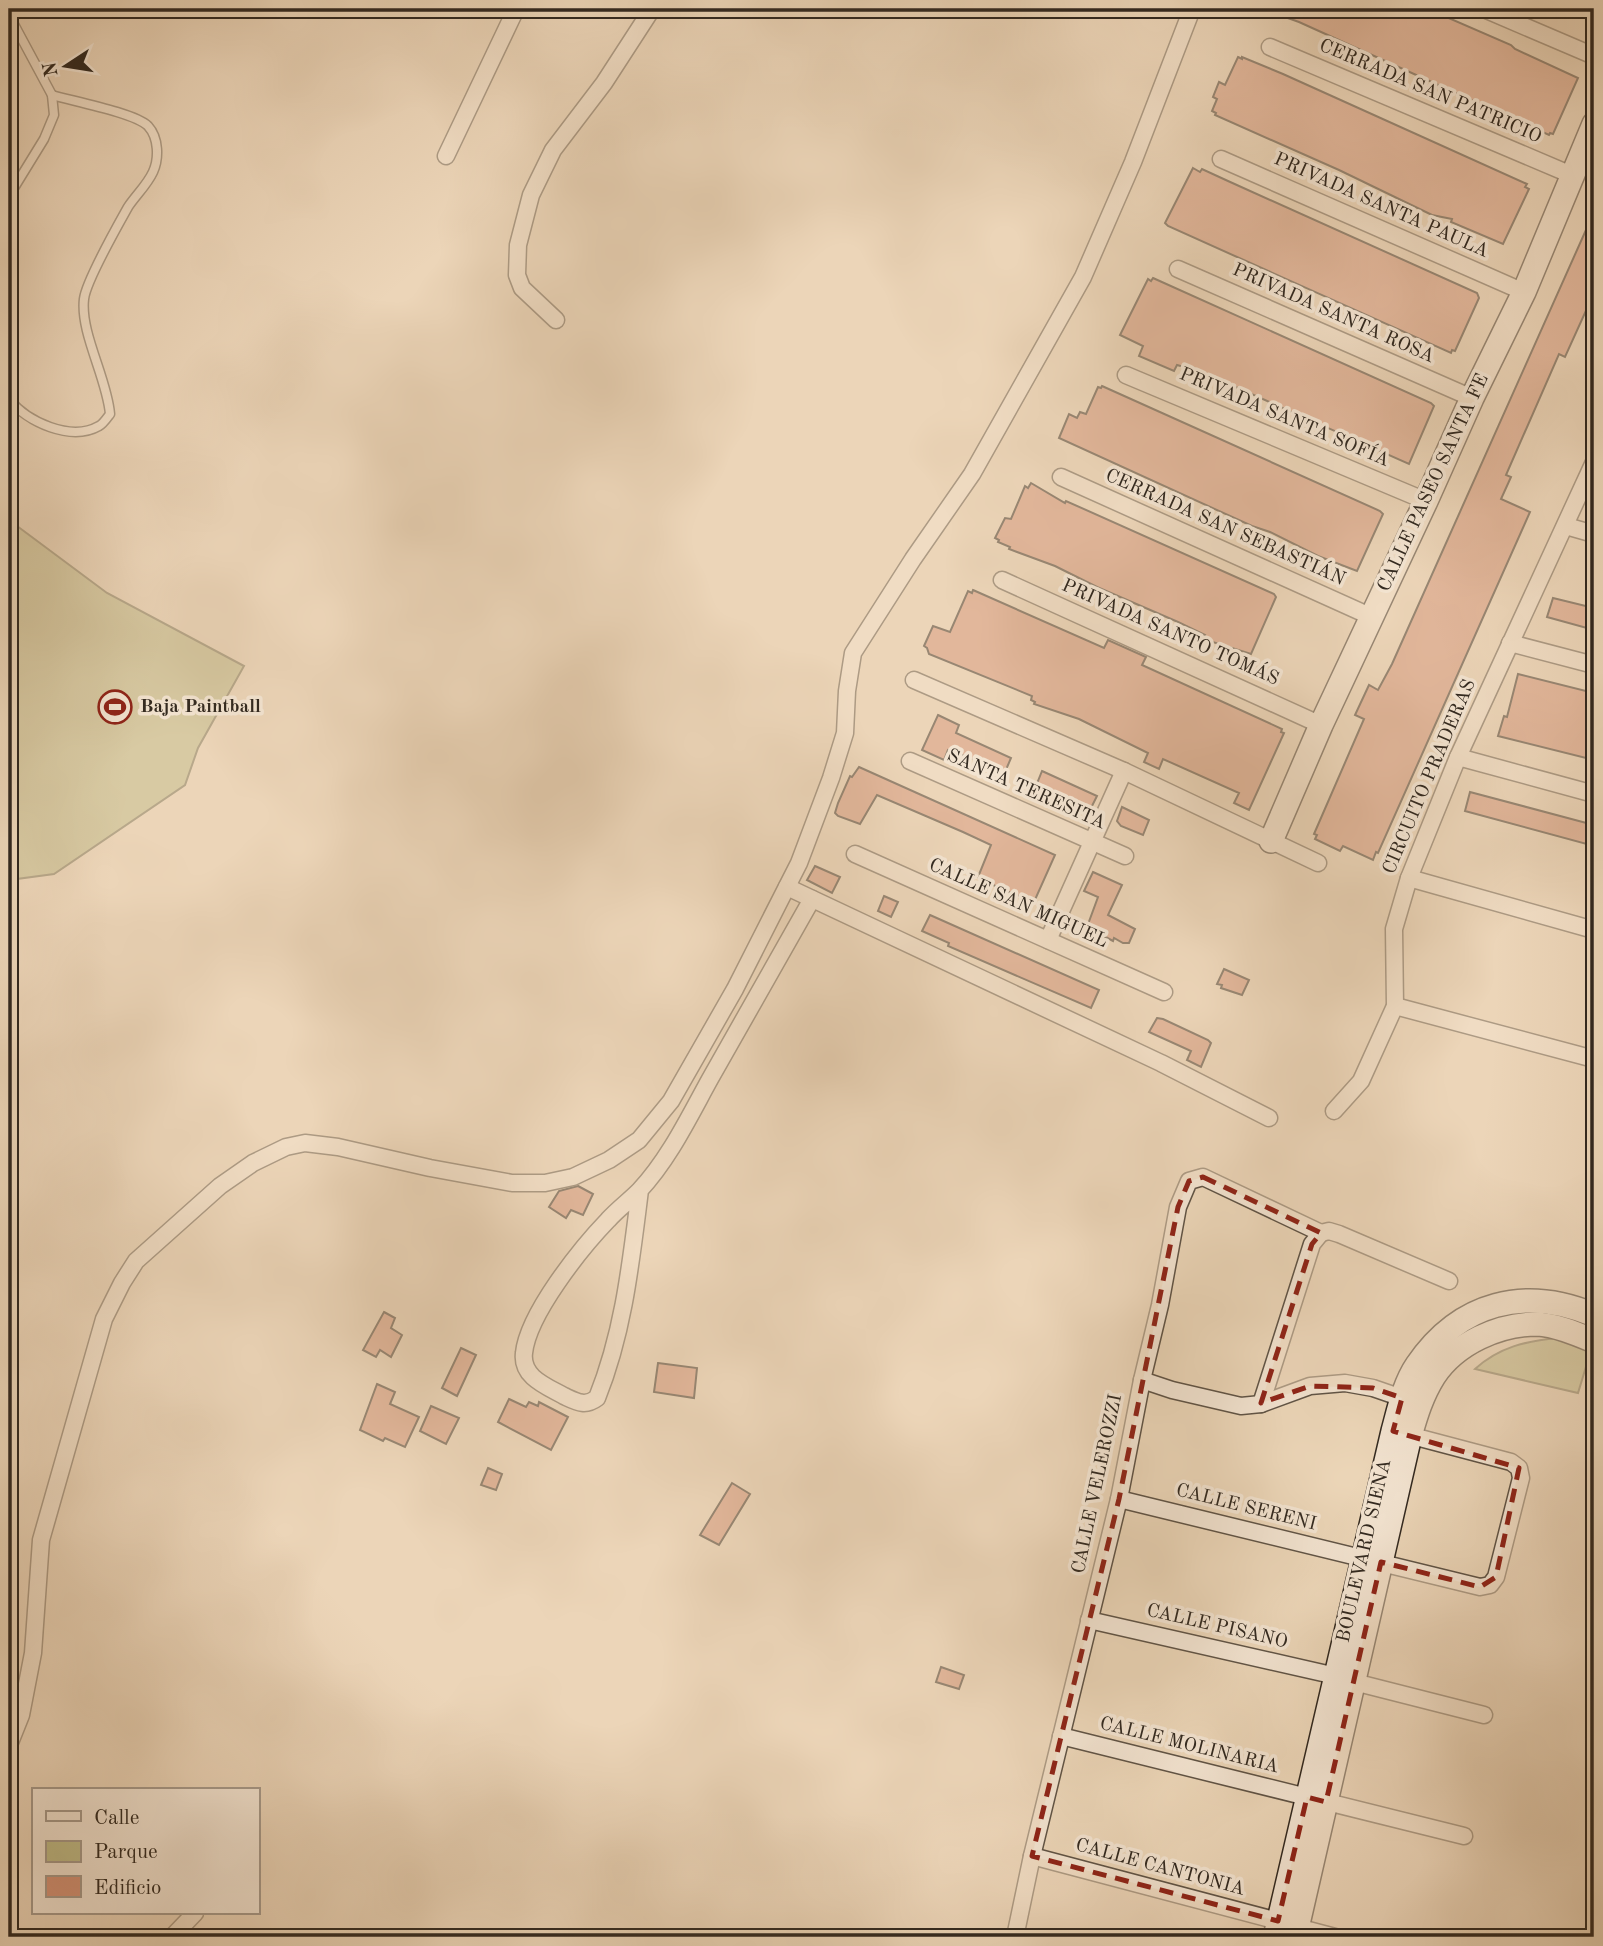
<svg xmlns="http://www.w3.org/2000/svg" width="1603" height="1946" viewBox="0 0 1603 1946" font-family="'Old Standard TT',serif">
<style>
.green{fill:#bfbc89;stroke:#787254;stroke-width:2}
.building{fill:#d59378;stroke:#322920;stroke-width:2}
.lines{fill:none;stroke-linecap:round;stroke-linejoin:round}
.lane-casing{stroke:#605446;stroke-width:11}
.street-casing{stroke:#605446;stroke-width:19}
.secondary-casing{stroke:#322920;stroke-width:26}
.lane{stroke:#f3e4d1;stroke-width:8}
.street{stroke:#f3e4d1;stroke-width:16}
.secondary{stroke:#f3e4d1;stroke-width:23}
.marked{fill:none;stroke:#8f2418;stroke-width:5;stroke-dasharray:14 9;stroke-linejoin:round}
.labels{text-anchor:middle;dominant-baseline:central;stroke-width:7;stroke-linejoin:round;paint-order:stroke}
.street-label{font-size:19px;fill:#322920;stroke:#f3e4d1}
.poi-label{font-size:19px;font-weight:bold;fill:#322920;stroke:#f3e4d1;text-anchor:start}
</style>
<rect width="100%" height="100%" fill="#ecd6b8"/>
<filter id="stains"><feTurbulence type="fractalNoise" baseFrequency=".00286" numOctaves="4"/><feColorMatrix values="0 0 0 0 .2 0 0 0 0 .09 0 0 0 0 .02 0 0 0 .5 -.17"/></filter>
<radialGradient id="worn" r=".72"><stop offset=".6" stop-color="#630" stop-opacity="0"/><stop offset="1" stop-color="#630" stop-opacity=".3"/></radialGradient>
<!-- green -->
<g class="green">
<polygon points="9,520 107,593 244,666 198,748 185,785 54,874 9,880"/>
<path d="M1558,1338l34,9 -14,46 -103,-24c24,-22 51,-28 83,-31z"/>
</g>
<!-- building -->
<g class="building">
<polygon points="1269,9 1428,9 1511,45 1515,49 1578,78 1553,134 1550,133 1549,135 1299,22 1268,11"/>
<polygon points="1238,57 1242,59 1242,57 1283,74 1527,184 1525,187 1529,189 1503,244 1451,222 1452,219 1432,215 1339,170 1215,115 1216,113 1212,111 1217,99 1213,97 1219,82 1225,85"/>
<polygon points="1193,168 1200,172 1202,169 1228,181 1477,293 1479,298 1455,351 1452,350 1451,353 1168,226 1165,223"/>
<polygon points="1594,212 1594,274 1592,279 1594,281 1594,293 1565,357 1559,354 1506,475 1511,477 1501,499 1530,512 1378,853 1376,852 1373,860 1343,846 1340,851 1315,839 1317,835 1314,834 1364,719 1355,715 1369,685 1378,690 1392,664"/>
<polygon points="1153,278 1431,403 1434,406 1409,464 1202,372 1177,365 1174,371 1139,356 1143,346 1120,335 1148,279 1151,281"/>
<polygon points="1102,386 1380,511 1383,514 1357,571 1318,556 1270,532 1252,526 1059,438 1069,414 1077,418 1080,412 1086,414 1098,387 1101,388"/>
<polygon points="1031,483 1065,503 1066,501 1274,594 1276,597 1251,654 1203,639 1205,635 1178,622 1097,587 1055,566 1009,549 1010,547 998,542 999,540 995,538 1005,518 1011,519 1025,486 1028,488"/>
<polygon points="973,590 1104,648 1108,640 1146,657 1142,665 1282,729 1281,732 1284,733 1249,810 1234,803 1239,793 1163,759 1159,769 1144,762 1148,753 1079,719 1034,704 1035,702 1031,700 1032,696 929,654 927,648 924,646 933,626 950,632 968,591 972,593"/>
<polygon points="1553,598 1594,608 1594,630 1547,617"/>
<polygon points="1518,674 1594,693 1594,760 1498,736 1504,716 1507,717"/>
<polygon points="938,715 959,725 956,733 1011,758 1005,772 953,751 948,750 944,760 922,750"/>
<polygon points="859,767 1055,855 1034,902 999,888 978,877 991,845 963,832 877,795 860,824 838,816 835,813 838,803 850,776 852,777"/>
<polygon points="1042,771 1097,796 1090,810 1039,789 1036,786"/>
<polygon points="1470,792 1594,825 1594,846 1465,811"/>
<polygon points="1122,807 1149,820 1143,835 1121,826 1117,821"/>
<polygon points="815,866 840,877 832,893 807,880"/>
<polygon points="1093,872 1122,885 1108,915 1135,929 1129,943 1123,943 1114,938 1113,941 1087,927 1098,897 1084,891"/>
<polygon points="884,896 898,902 891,917 878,911"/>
<polygon points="930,915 1099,990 1091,1008 948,946 949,943 922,931"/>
<polygon points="1224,969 1249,980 1242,995 1221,988 1222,985 1217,984"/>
<polygon points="1157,1018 1163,1019 1208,1040 1211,1043 1201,1067 1187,1060 1191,1051 1149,1032"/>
<polygon points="578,1186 593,1194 583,1215 571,1210 566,1218 549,1207 559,1191"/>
<polygon points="384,1312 395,1318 391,1328 402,1335 391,1357 380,1350 376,1357 363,1350"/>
<polygon points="461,1348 476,1355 457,1396 442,1388"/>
<polygon points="658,1363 697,1368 694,1398 654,1392"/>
<polygon points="377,1384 395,1392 390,1404 419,1417 405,1447 385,1438 383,1441 360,1430"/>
<polygon points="509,1399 526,1407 529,1402 538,1406 539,1402 568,1417 551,1450 498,1422"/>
<polygon points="431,1406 459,1418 446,1444 420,1431"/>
<polygon points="488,1468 502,1474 496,1490 481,1485"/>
<polygon points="732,1483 750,1494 719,1545 700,1535"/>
<polygon points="941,1667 964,1675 959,1689 936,1682"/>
</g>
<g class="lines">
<defs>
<g id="lane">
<polyline points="9,15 52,95 54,115 44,139 9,196"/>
<path d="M9,399c18,23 62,43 90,27 4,-2 8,-8 11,-12 -3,-36 -30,-81 -26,-115 2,-18 34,-74 44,-92 8,-12 19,-22 25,-35 6,-13 6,-34 -5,-46 -13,-13 -76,-25 -96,-31"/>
</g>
<g id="street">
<polyline points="1484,9 1594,56"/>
<polyline points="1270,47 1574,176"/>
<polyline points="446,156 516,9"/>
<polyline points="1221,159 1524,292"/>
<polyline points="1178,269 1472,398"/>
<polyline points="556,320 522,288 517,275 518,245 531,195 553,150 604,83 652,9"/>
<polyline points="1126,375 1426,501"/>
<polyline points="1061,477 1372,617"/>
<polyline points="1566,526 1594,534"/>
<polyline points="1002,580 1321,725"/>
<polyline points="1510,643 1594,665"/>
<polyline points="914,680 1124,771 1318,863"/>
<polyline points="1458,757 1594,794"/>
<polyline points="910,761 1125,856"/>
<polyline points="855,854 1164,992"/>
<polyline points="1409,878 1594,930"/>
<polyline points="787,887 1161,1063 1269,1118"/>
<polyline points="1048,940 1124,771"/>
<polyline points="1395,1006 1594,1059"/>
<polyline points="1334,1111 1361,1081 1395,1006 1394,929 1409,878 1458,757 1594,462"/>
<path d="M640,1190c-9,71 -16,141 -43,208 -12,9 -20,4 -33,-2 -18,-10 -43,-19 -40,-43 4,-39 57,-105 84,-133 10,-11 21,-19 31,-29 30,-32 50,-74 71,-112 34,-60 68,-120 102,-180"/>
<polyline points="1321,1233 1329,1231 1339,1234 1449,1281"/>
<polyline points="1142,1380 1172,1390 1241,1406 1261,1404 1310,1386 1345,1383 1373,1388 1402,1398"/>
<polyline points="1261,1404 1312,1244 1321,1233"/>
<polyline points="1119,1499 1480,1587 1490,1585 1496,1577 1521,1478 1519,1468 1511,1462 1401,1433"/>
<polyline points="1089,1620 1336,1676"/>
<polyline points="1354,1682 1484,1715"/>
<polyline points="1061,1736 1464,1836"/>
<polyline points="9,1745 21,1715 33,1653 41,1540 104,1319 122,1283 136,1261 220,1186 253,1163 286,1147 305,1143 338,1147 430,1168 512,1183 545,1183 573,1177 609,1160 639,1140 671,1101 735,989 799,863 831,778 845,733 847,691 853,653 913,559 972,474 1083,277 1133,162 1192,9"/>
<polyline points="1032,1856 1278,1921"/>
<polyline points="1297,1927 1335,1937"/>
<polyline points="172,1937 195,1913"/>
<polyline points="1015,1937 1032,1856 1119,1499 1142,1380 1160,1305 1178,1207 1189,1181 1203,1177 1321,1233"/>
</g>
<g id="secondary">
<polyline points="1271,841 1321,725 1426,501 1472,398 1524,292 1594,124"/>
<path d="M1275,1937l118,-506c6,-22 11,-47 24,-66 43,-63 108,-79 177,-50"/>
<path d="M1295,1937l115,-501c6,-21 12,-41 24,-60 22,-33 65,-52 103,-52 19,1 40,10 57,17"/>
</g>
</defs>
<!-- lane casing -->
<use href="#lane" class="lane-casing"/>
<!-- street casing -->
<use href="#street" class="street-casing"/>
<!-- secondary casing -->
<use href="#secondary" class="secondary-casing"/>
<!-- lane -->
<use href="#lane" class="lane"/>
<!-- street -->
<use href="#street" class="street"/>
<!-- secondary -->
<use href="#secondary" class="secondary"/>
</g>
<!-- marked area -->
<path d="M0 0H1603V1946H0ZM1203,1177l118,56 -9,11 -51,159 49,-17 63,2 29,10 -9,33 126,37 -23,109 -16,10 -99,-25 -55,240 -19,-5 -29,124 -246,-65 87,-357 59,-292 11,-26z" fill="#ecd6b8" fill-opacity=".55" fill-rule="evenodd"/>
<path class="marked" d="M1203,1177l118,56 -9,11 -51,159 49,-17 63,2 29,10 -9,33 126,37 -23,109 -16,10 -99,-25 -55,240 -19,-5 -29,124 -246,-65 87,-357 59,-292 11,-26z"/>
<!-- icons -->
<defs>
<symbol id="stadium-ring" viewBox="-11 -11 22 22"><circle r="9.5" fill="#f3e4d1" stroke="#8f2418" stroke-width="1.5"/><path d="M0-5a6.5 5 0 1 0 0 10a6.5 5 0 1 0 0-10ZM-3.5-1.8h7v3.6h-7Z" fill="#8f2418"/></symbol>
</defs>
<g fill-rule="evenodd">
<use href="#stadium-ring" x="96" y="688" width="38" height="38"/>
</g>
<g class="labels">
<!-- street labels -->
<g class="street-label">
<text transform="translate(1430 92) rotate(23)">CERRADA SAN PATRICIO</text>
<text transform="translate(1381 206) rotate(24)">PRIVADA SANTA PAULA</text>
<text transform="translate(1333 314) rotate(24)">PRIVADA SANTA ROSA</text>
<text transform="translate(1284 418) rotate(23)">PRIVADA SANTA SOFÍA</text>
<text transform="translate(1434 483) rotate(-65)">CALLE PASEO SANTA FE</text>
<text transform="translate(1225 528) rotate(24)">CERRADA SAN SEBASTIÁN</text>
<text transform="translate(1170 633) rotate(24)">PRIVADA SANTO TOMÁS</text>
<text transform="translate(1430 777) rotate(-67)">CIRCUITO PRADERAS</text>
<text transform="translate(1026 790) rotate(24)">SANTA TERESITA</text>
<text transform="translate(1018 904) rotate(24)">CALLE SAN MIGUEL</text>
<text transform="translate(1098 1484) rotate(-78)">CALLE VELEROZZI</text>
<text transform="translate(1246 1508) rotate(14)">CALLE SERENI</text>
<text transform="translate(1365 1551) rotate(-77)">BOULEVARD SIENA</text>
<text transform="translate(1217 1627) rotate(13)">CALLE PISANO</text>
<text transform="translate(1189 1746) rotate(14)">CALLE MOLINARIA</text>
<text transform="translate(1160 1868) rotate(15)">CALLE CANTONIA</text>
</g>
<!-- poi labels -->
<g class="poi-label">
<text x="140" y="707">Baja Paintball</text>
</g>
</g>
<!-- margin -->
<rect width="1603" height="1946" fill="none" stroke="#ecd6b8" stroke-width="35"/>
<rect x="10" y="10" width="1582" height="1925" fill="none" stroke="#322920" stroke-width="3.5"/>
<rect x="18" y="18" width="1568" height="1911" fill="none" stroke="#322920" stroke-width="2"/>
<!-- legend -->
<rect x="32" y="1788" width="228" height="126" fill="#f3e4d1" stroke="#a6998a" stroke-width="2"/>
<rect x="46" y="1811" width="35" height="10" fill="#f3e4d1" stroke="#a6998a" stroke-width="2"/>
<text x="94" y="1824" font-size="21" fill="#322920">Calle</text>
<rect x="46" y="1841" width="35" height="21" fill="#bfbc89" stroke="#a6998a" stroke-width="2"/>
<text x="94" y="1858" font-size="21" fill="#322920">Parque</text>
<rect x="46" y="1876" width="35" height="21" fill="#d59378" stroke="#a6998a" stroke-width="2"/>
<text x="94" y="1894" font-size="21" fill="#322920">Edificio</text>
<!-- north arrow -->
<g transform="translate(66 66) rotate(258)" stroke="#f3e4d1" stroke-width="5" paint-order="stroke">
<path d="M0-5L12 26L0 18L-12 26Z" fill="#322920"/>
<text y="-10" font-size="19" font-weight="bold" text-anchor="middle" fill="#322920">N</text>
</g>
<rect width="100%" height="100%" filter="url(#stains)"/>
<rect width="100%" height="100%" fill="url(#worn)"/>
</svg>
